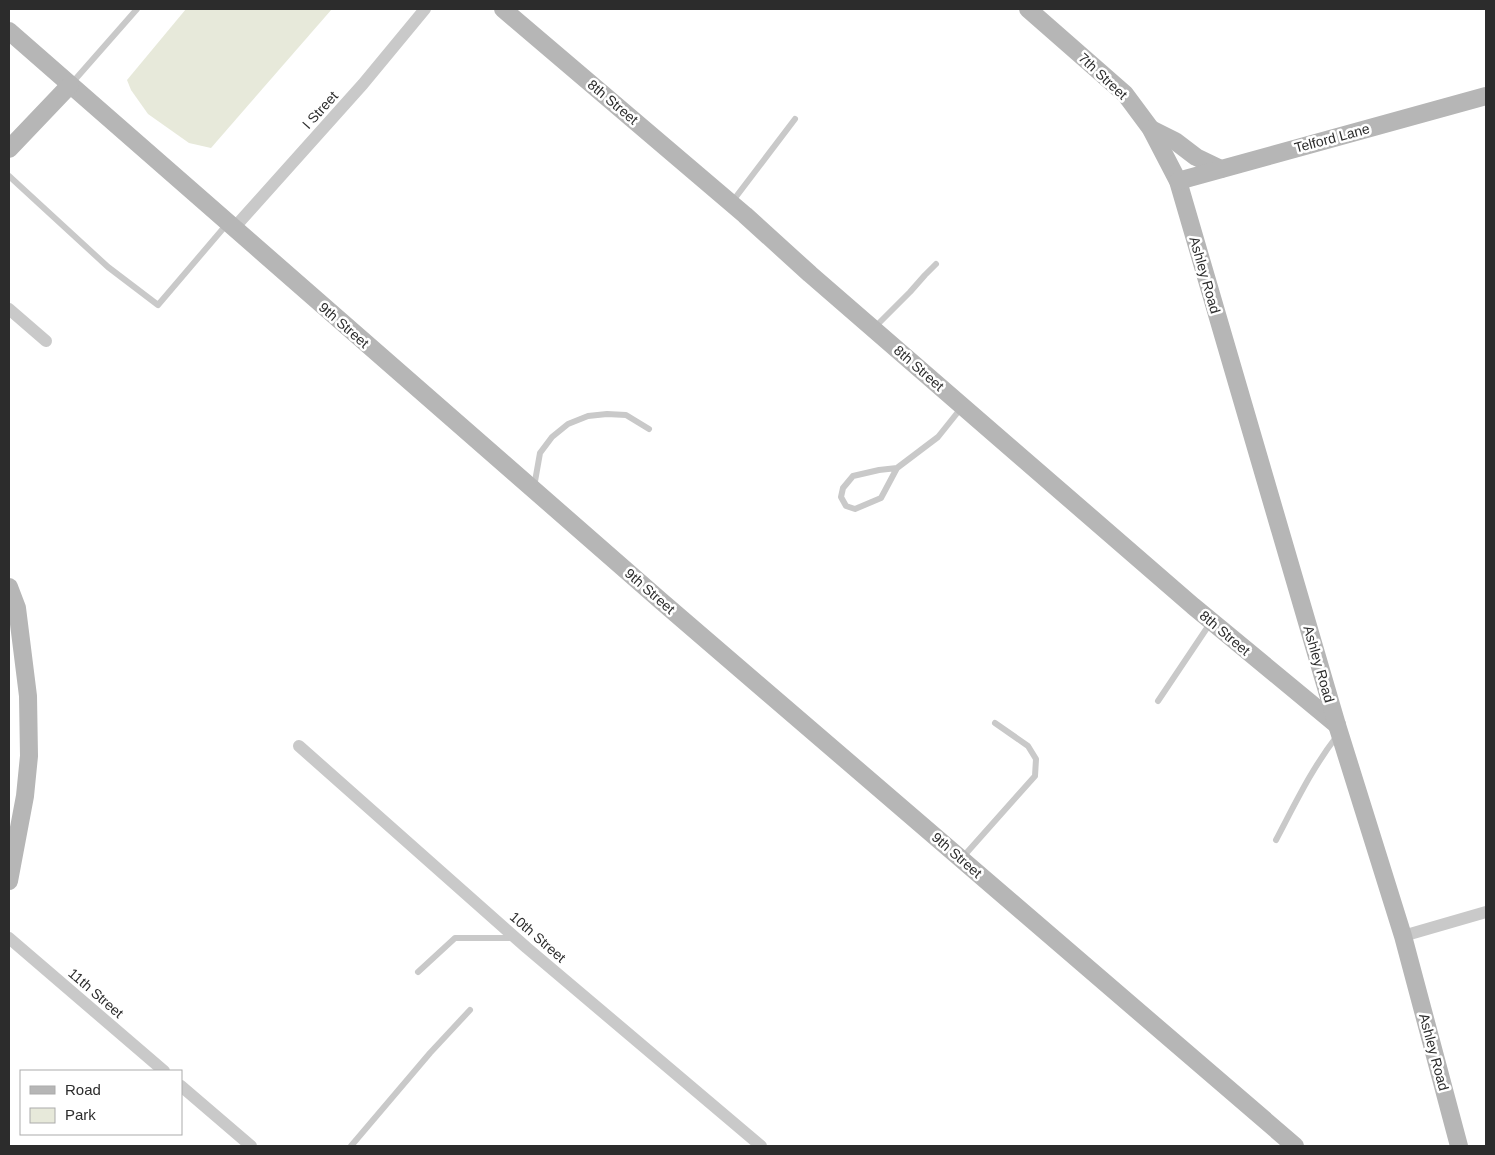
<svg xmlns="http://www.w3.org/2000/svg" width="1495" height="1155" viewBox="0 0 1495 1155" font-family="Helvetica,sans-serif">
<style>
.green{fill:#e7e9da}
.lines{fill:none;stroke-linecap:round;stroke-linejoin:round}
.lane{stroke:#c9c9c9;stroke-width:6}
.street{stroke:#c9c9c9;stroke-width:12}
.secondary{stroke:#b6b6b6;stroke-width:18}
.labels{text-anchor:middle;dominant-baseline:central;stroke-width:5;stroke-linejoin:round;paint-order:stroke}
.street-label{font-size:14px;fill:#2c2c2c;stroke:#fff}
</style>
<rect width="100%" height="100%" fill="#fff"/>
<!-- green -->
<polygon class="green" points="186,9 332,9 211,148 189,143 148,114 131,90 127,80"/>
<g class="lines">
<!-- lane -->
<g class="lane">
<polyline points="72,83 137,9"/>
<polyline points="9,176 108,267 158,305 227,224"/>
<polyline points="732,202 795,119"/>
<polyline points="874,328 910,292 925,275 936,264"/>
<polyline points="897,468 881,498 855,509 846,506 841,497 843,488 853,476 879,470 897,468 938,437 962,407"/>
<polyline points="534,487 540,453 552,437 568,424 588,416 607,414 626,415 649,429"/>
<polyline points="1158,701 1211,622"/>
<path d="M1276,840c19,-36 36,-72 61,-104"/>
<polyline points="962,858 1035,776 1036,759 1028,746 995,723"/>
<polyline points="418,972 455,938 513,938"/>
<polyline points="351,1146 430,1053 470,1010"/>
</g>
<!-- street -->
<g class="street">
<polyline points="234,228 363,84 425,9"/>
<polyline points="9,309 46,341"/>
<polyline points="299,746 527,948 761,1146"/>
<polyline points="1403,936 1486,912"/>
<polyline points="9,938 164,1071"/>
<polyline points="181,1086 251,1146"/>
</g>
<!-- secondary -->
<g class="secondary">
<polyline points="503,9 745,215 810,274 1193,606 1337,725"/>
<polyline points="1028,9 1125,94 1151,129 1178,181 1337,725 1403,936 1459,1146"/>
<polyline points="9,31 661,601 1295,1146"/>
<polyline points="1151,129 1175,141 1196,157 1221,169"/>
<polyline points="9,149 70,85"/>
<polyline points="1178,181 1486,96"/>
<polyline points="9,587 17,608 28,696 29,756 25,796 9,881"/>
</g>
</g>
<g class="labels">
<!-- street labels -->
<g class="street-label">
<text transform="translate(1103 76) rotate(43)">7th Street</text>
<text transform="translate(613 102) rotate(40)">8th Street</text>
<text transform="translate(320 110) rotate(-48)">I Street</text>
<text transform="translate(1332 138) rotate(-15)">Telford Lane</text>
<text transform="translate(1205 275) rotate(74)">Ashley Road</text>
<text transform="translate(344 325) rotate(41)">9th Street</text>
<text transform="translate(919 368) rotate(41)">8th Street</text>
<text transform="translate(650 591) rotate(41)">9th Street</text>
<text transform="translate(1225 633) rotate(40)">8th Street</text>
<text transform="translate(1319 664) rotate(74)">Ashley Road</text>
<text transform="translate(957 855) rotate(41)">9th Street</text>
<text transform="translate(538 937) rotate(41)">10th Street</text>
<text transform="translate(96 993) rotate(41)">11th Street</text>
<text transform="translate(1434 1052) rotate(75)">Ashley Road</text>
</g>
</g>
<!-- border -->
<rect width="1495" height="1155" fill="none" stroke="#2c2c2c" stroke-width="20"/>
<!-- legend -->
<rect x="20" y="1070" width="162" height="65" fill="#ffffff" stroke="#ababab"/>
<rect x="30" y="1086" width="25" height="8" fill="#b6b6b6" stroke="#ababab"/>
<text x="65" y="1095" font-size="15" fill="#2c2c2c">Road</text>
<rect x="30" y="1108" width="25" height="15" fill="#e7e9da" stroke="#ababab"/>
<text x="65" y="1120" font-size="15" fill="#2c2c2c">Park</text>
</svg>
